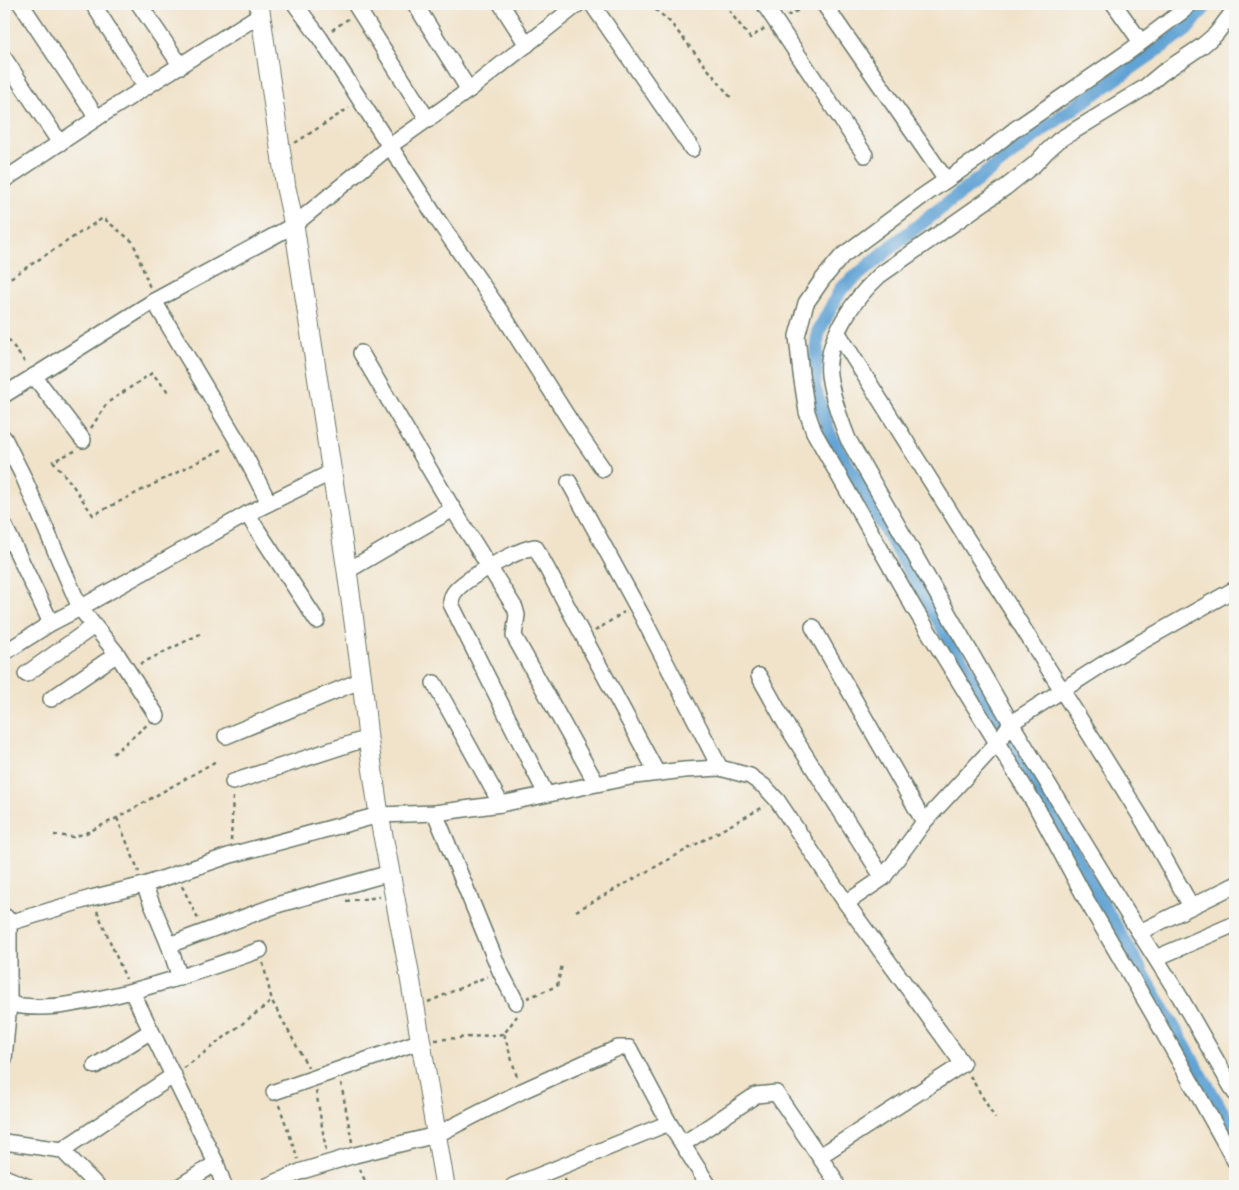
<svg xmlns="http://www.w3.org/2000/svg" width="1239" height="1190" viewBox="0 0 1239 1190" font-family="'Indie Flower',sans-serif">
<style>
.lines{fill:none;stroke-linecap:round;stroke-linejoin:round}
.canal{stroke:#60a3d4;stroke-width:14}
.minor-casing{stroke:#687768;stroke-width:18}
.tertiary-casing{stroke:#687768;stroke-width:21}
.path{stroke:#687768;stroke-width:2.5;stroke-dasharray:4 4;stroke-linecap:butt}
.minor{stroke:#fff;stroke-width:15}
.tertiary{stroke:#fff;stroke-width:19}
</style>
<rect width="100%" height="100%" fill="#f6f6f2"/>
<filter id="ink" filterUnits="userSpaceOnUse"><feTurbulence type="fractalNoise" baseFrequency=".02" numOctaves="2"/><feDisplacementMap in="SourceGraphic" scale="10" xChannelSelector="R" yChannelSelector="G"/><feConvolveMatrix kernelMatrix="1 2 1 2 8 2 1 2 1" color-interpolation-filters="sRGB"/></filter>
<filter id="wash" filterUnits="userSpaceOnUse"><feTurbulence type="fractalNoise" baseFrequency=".0096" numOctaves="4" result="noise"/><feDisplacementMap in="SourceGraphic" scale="20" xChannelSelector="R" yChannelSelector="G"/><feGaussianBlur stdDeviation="1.12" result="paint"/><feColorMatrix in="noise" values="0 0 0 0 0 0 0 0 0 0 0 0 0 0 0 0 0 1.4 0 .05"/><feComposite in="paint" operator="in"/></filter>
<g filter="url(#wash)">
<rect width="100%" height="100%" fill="#f1e3ca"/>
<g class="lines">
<!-- canal -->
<polyline class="canal" points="1207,4 1186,30 1045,128 901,239 841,289 818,332 814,387 830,435 1017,755 1235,1134"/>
</g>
</g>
<g filter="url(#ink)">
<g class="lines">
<defs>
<g id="minor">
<polyline points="21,4 97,118"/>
<polyline points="93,4 146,87"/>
<polyline points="139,4 181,66"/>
<polyline points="295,4 320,38 437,219 503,315 574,427 603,469"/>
<polyline points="355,4 428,120"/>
<polyline points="415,4 469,90"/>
<polyline points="501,4 527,45"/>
<polyline points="592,4 692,149"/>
<polyline points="764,4 865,155"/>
<polyline points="824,4 946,180"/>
<polyline points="1114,4 1141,42"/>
<polyline points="1189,4 1184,10 1131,50 1014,130 980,157 920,198 842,256 822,280 806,303 797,336 801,374 807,412 814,432 914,608 1036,806 1087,901 1153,1014 1235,1161"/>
<path d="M1235,9l-19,25 -14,12 -40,27 -18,15 -85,52 -13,12 -11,12 -29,23 -126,88c-25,23 -55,63 -51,100 3,22 11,44 19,64l163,284 108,177 61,97 55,96"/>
<polyline points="4,58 60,143"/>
<polyline points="4,180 97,118 261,14"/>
<polyline points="154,301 238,442 269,503"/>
<polyline points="838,333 1090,735 1144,822 1191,906"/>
<polyline points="361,353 453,509 515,608 517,615 514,636 596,783"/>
<polyline points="34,376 83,440"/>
<polyline points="4,395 154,301 294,225 390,146 469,90 578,4"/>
<polyline points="4,438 23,476 80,608 117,654 157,716"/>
<polyline points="569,482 642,616 720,768"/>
<polyline points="247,514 317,621"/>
<polyline points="4,525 51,623"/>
<polyline points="347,571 453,509"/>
<polyline points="813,627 924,822"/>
<polyline points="4,653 51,623 80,608 247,514 332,472"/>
<polyline points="26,674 94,626"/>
<polyline points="759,676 788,728 883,878"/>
<polyline points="434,683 501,804"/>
<polyline points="51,699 117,654"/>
<polyline points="226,736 362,680"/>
<polyline points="233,782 368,738"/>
<path d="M546,794l-95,-190c0,-4 1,-8 3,-11 9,-14 65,-44 81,-46l2,3 120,223"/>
<polyline points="435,813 500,971 516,1002"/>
<polyline points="144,885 169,945 180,978"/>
<polyline points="846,903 883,878 924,822 998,742 1011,723 1111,659 1235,589"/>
<polyline points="4,926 9,923 91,898 144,885 231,855 379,815 435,813 501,804 635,776 684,770 720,768 750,776 765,787 777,800 846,903 963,1064 820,1156"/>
<polyline points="1140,932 1235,885"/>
<polyline points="169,945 280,904 390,873"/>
<polyline points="1156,958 1235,924"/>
<polyline points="132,992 216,1163 224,1186"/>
<path d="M4,1004c7,-2 11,2 18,2 16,2 34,1 50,-2 65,-11 126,-32 188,-54"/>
<polyline points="4,1059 9,1003 9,923 6,917"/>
<polyline points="95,1066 151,1031"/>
<polyline points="274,1092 421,1041"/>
<polyline points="4,1142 62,1150 97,1186"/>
<polyline points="683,1144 756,1095 776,1093 834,1178 837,1186"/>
<polyline points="62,1150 174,1075"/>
<polyline points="4,1177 26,1186"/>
<polyline points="180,1186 216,1163"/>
<polyline points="267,1186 302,1171 355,1155 436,1135 522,1091 604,1054 618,1048 629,1048 669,1123 709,1186"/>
<polyline points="513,1186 669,1123"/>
</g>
<polyline id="tertiary" points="259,4 286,188 294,225 347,571 362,680 368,738 379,815 408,966 445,1186"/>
</defs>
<!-- minor casing -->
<use href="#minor" class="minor-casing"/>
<!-- tertiary casing -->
<use href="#tertiary" class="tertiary-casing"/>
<!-- path -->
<g class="path">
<polyline points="649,4 670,22 732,99"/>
<polyline points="724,4 750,38 765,28"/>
<polyline points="787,16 799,10 795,4"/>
<polyline points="332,30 348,19"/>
<polyline points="295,143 349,108"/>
<polyline points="4,282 103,218 133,242 150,288"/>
<polyline points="4,333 26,364"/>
<polyline points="91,428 107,403 152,373 170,394"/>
<polyline points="75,451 53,461 71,483 93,515 225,448"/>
<polyline points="595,631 624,612"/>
<polyline points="140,664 200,634"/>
<polyline points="113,754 148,724"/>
<polyline points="117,818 139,872"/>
<polyline points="54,835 73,837 86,833 117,818 218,760"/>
<polyline points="231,841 233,796"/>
<polyline points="182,886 198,919"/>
<polyline points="346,901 380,897"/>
<polyline points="97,911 126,979"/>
<polyline points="576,911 765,806"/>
<polyline points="263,963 272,1001 308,1067"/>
<polyline points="527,998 557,986 562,965"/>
<polyline points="428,1002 488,976"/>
<polyline points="504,1034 517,1077"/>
<polyline points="435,1040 504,1034 517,1016"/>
<polyline points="184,1068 272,1001"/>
<polyline points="970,1076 995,1118"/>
<polyline points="341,1083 352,1142"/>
<polyline points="316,1091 326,1150"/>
<polyline points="279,1105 298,1159"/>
<polyline points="360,1169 367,1186"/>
<polyline points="564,1179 569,1186"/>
</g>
<!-- minor -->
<use href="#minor" class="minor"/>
<!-- tertiary -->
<use href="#tertiary" class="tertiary"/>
</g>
</g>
<!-- margin -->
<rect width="1239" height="1190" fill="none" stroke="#f6f6f2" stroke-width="20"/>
</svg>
